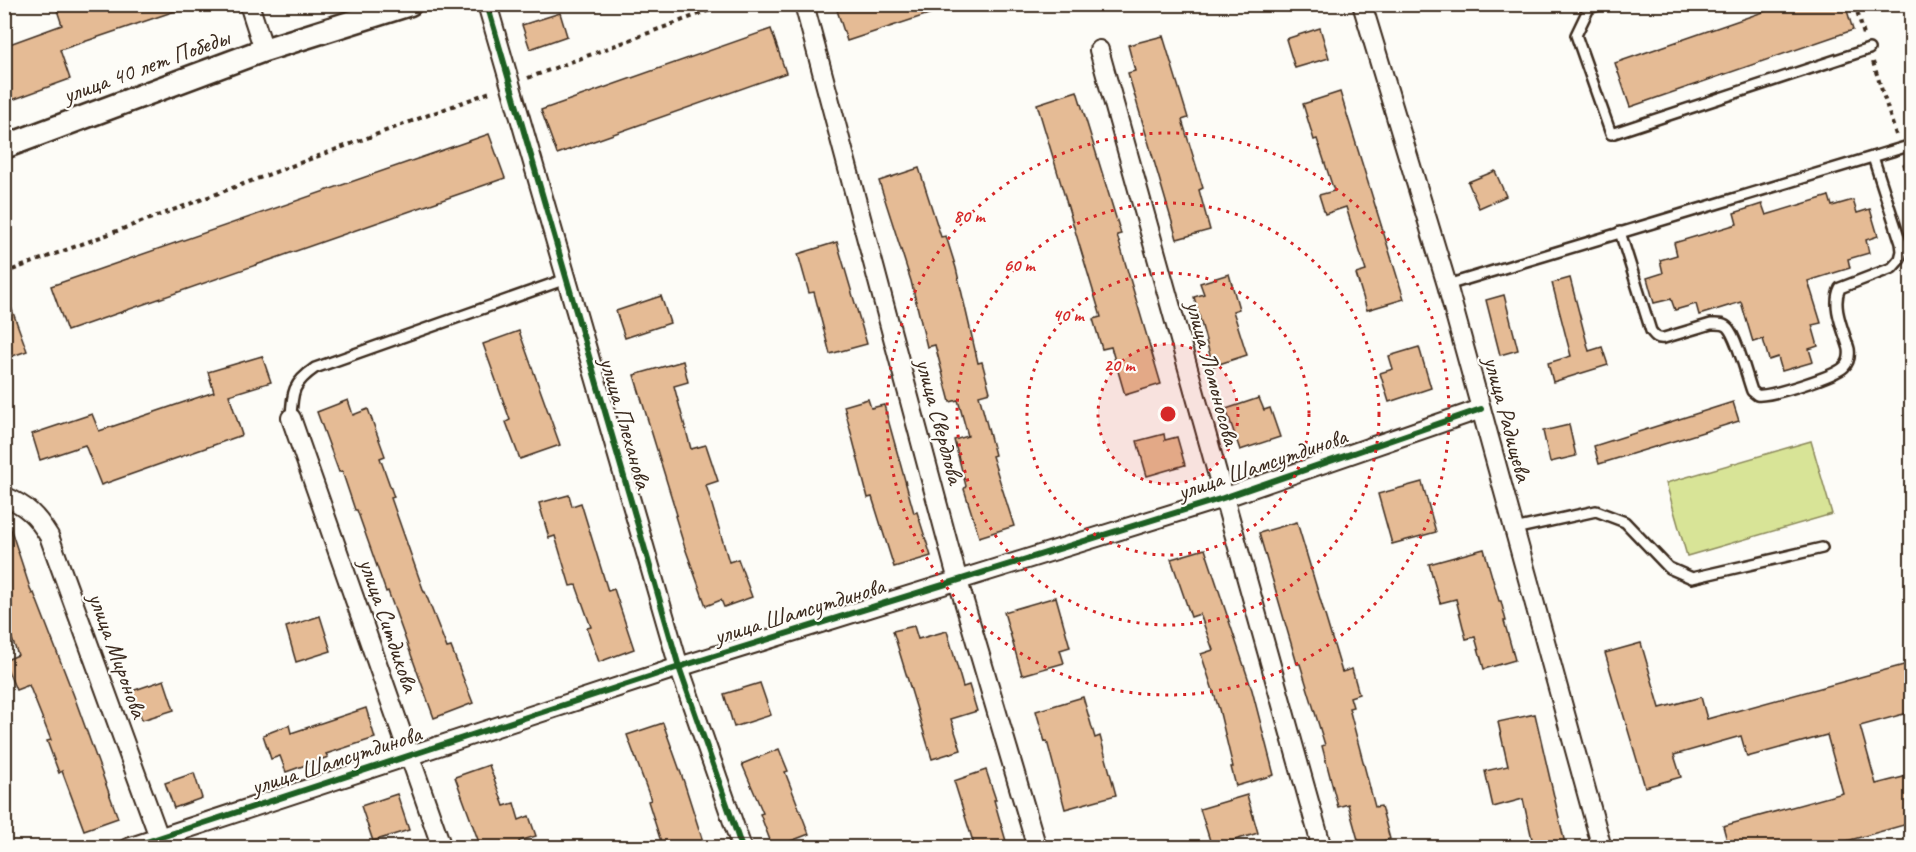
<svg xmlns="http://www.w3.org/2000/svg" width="1916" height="852" viewBox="0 0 1916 852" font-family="Caveat,sans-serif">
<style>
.green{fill:#d8e497;stroke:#8a875a;stroke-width:1.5}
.building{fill:#e5bb95;stroke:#3b2a1e;stroke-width:1.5}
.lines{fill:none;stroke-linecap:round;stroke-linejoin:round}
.service-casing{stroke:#3b2a1e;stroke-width:14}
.minor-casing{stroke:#3b2a1e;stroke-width:22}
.tertiary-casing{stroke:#3b2a1e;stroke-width:27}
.path{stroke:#3b2a1e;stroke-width:4;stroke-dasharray:4.5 4.5;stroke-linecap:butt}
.service{stroke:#fdfcf7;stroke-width:9}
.minor{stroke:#fdfcf7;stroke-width:18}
.tertiary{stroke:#fdfcf7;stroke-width:22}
.cycleway-casing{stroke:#fdfcf7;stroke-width:10}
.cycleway{stroke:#1b5e20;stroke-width:6}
.ring{fill:none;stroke:#d62828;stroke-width:3;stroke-dasharray:3 6}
.labels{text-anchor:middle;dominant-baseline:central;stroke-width:4.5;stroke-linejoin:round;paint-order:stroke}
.street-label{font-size:24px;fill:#3b2a1e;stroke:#fdfcf7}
.centre{fill:#d62828;stroke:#fdfcf7;stroke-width:3}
.ring-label{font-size:18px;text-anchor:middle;font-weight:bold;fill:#d62828;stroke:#fdfcf7;stroke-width:4.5;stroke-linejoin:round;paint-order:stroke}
</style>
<rect width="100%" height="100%" fill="#fdfcf7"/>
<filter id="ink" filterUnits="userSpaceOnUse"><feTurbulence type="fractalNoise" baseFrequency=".0167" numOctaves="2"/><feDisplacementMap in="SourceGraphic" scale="12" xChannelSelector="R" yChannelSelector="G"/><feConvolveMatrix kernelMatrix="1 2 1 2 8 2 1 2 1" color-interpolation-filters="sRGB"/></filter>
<g filter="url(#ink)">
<!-- green -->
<polygon class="green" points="1811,441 1832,514 1687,556 1666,483"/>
<!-- building -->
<g class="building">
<polygon points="55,4 183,4 184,8 60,50 70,79 4,103 4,46 62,25"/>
<polygon points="835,4 947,4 947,8 847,41"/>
<polygon points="1786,4 1845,4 1853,30 1630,107 1615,63"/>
<polygon points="560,13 567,36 530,49 522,25"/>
<polygon points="1320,28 1329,58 1295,68 1286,39"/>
<polygon points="771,29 786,73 557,154 541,110"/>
<polygon points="1163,36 1188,118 1182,120 1203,188 1199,190 1210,230 1177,239 1128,73 1135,71 1128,45"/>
<polygon points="1077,91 1121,234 1117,235 1161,384 1125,395 1111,347 1102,349 1093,319 1101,317 1037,104"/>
<polygon points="1340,92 1404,299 1367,310 1356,274 1366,271 1346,207 1325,214 1319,195 1334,191 1317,139 1314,140 1303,104"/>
<polygon points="489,134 505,178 67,331 51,286"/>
<polygon points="919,168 941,237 946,236 956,268 978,363 982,362 990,392 979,395 995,455 992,456 1014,526 979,537 964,489 966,486 954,440 968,436 958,400 950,402 935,345 927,347 911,281 879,181"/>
<polygon points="1495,171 1506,196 1479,208 1468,182"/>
<polygon points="1829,196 1832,206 1853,200 1857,213 1870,209 1878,236 1866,240 1869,253 1848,259 1850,268 1808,281 1821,323 1812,325 1818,346 1809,349 1813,362 1782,371 1778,357 1769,360 1763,339 1753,342 1741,302 1699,315 1696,304 1675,310 1671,299 1654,303 1647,278 1663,273 1660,260 1677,255 1674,243 1737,224 1734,213 1762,204 1766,215"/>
<polygon points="837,242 867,344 830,354 814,292 809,293 798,254"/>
<polygon points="1229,274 1239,309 1233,311 1247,355 1213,366 1194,297 1204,294 1200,283"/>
<polygon points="1570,278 1589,351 1602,347 1608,365 1553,382 1548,363 1571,356 1552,283"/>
<polygon points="1504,295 1518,350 1500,355 1486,300"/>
<polygon points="7,296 27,351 4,359 4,297"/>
<polygon points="661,296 670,323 625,338 616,311"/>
<polygon points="519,331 560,445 520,459 506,422 510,420 483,344"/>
<polygon points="1419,347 1431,388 1389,402 1380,373 1393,369 1389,356"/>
<polygon points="262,356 271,382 229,395 242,435 101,485 85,445 40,460 32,434 92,414 99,431 214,392 208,372"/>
<polygon points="683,361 688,382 674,386 691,449 706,445 718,481 706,485 729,562 738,559 752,597 724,607 721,600 706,606 684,545 675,516 677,515 634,375"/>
<polygon points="1259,398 1264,410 1270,408 1280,437 1240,450 1226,409"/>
<polygon points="868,399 871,408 884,405 914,513 917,512 931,556 894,567 872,497 868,498 844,406"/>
<polygon points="348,400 353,415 368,409 385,456 380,458 394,497 391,498 424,592 425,592 447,648 451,647 473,703 434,718 388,591 386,592 357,510 355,510 342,471 339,472 317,412"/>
<polygon points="1733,402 1739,421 1599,464 1594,446"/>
<polygon points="1569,425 1576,456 1550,462 1543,431"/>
<polygon points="1164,434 1165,440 1177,437 1185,465 1147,476 1137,441"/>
<polygon points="1422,482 1436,532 1392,544 1378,494"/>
<polygon points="569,495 572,506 581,503 608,591 614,589 634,649 599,662 587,628 591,627 576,585 570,586 555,536 549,538 539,503"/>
<polygon points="8,521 32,594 34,593 74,696 118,818 84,830 62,771 59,773 47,741 51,740 29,685 16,690 4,661 18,655 4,618 4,522"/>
<polygon points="1297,522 1342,672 1352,669 1359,694 1350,697 1353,707 1349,708 1375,807 1381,806 1390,839 1360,847 1348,804 1338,807 1322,746 1325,745 1300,664 1297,664 1259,533"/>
<polygon points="1205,549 1252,690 1274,775 1236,786 1231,767 1233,767 1219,709 1201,654 1213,650 1200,614 1191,617 1171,559"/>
<polygon points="1484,549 1499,601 1501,601 1506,621 1504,621 1515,660 1484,669 1475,637 1466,639 1456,599 1440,603 1429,564"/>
<polygon points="1056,597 1070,647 1060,650 1064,663 1022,675 1004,612"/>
<polygon points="320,616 331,651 296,662 286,627"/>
<polygon points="914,626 918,639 947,631 963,687 969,685 977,711 951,719 961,750 932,759 893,631"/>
<polygon points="1641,643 1660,708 1701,697 1707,719 1911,663 1911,712 1860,726 1876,784 1911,775 1911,823 1822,848 1729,848 1723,826 1843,793 1827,735 1747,757 1741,736 1674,755 1681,777 1645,787 1605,653"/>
<polygon points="164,680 174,710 142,720 132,691"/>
<polygon points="760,683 771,715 734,727 724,694"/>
<polygon points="1083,697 1095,738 1100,736 1116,795 1065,809 1047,741 1045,742 1036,711"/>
<polygon points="366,708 375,738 326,754 328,757 286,772 280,756 271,759 263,735 289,725 291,733"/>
<polygon points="1535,714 1550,779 1566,848 1534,848 1523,799 1493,807 1485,771 1508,766 1498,722"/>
<polygon points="663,723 684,782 705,848 663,848 648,801 651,800 627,735"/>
<polygon points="779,749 788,771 785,772 809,834 773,848 760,814 763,813 742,764"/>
<polygon points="489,765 504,806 514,803 519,820 529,816 536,836 519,841 521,848 481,848 455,777"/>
<polygon points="986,770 996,800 994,800 1008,848 975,848 954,781"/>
<polygon points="194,773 202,798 174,808 165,783"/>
<polygon points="397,794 409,830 373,841 361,806"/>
<polygon points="1247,795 1258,833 1212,847 1200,809"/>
</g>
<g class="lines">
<defs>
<g id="service">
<polyline points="1601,4 1589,8 1576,35 1611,134 1869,49"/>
<path d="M1620,232l31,99c4,5 6,8 13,7l47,-14c6,0 13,-1 17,4 9,10 19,49 24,63l5,4c13,2 78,-19 87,-28 5,-5 6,-11 5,-18 -5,-18 -18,-43 -9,-61l52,-20 8,-9 2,-8 -1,-8 -28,-86"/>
<polyline points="1447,285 1912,145"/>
<path d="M291,418c1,-26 2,-35 24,-50l251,-89"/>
<polyline points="1514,529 1596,511 1625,522 1669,568 1692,578 1822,548"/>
</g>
<g id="minor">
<polyline points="249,4 264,50"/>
<polyline points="487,4 679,667 742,848"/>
<polyline points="804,4 958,581 1037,848"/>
<polyline points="1362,4 1447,285 1602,848"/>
<polyline points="1099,50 1322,848"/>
<polyline points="291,418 442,848"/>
<path d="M4,496c23,10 32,19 45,40l114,312"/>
<polyline points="128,848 679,667 1223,498 1481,409"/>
</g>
<polyline id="tertiary" points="4,147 264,50 410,4"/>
</defs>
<!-- service casing -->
<use href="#service" class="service-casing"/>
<!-- minor casing -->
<use href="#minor" class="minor-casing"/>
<!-- tertiary casing -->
<use href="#tertiary" class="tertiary-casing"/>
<!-- path -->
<g class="path">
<polyline points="1855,4 1864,35"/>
<polyline points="1873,62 1896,135"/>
<polyline points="528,78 726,4"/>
<polyline points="1904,163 1912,186"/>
<polyline points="4,273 493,91"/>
</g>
<!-- service -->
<use href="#service" class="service"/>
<!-- minor -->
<use href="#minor" class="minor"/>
<!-- tertiary -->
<use href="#tertiary" class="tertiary"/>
<defs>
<g id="cycleway">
<polyline points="487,4 679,667 742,848"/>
<polyline points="128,848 679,667 1223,498 1481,409"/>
</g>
</defs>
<!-- cycleway casing -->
<use href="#cycleway" class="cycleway-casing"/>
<!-- cycleway -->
<use href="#cycleway" class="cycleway"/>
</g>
</g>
<!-- distance rings -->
<circle cx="1168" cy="414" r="70" fill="#d62828" fill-opacity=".12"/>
<g class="ring">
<circle cx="1168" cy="414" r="70"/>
<circle cx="1168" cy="414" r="141"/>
<circle cx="1168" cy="414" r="211"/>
<circle cx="1168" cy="414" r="281"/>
</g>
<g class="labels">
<!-- street labels -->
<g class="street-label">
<text transform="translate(146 66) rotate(-20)">улица 40 лет Победы</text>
<text transform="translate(1213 373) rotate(75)">улица Ломоносова</text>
<text transform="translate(1508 419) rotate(75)">улица Радищева</text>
<text transform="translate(940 421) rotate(75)">улица Свердлова</text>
<text transform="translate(626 423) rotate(74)">улица Плеханова</text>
<text transform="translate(1262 464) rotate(-19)">улица Шамсутдинова</text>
<text transform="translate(799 611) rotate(-17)">улица Шамсутдинова</text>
<text transform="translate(389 625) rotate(71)">улица Ситдикова</text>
<text transform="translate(118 655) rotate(70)">улица Миронова</text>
<text transform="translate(336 760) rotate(-18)">улица Шамсутдинова</text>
</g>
</g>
<circle cx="1168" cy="414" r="9" class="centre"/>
<g class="ring-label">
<text x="969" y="222">80 m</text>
<text x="1019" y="271">60 m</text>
<text x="1068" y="321">40 m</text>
<text x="1119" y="371">20 m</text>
</g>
<!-- margin -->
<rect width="1916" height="852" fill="none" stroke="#fdfcf7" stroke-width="24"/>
<rect x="12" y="12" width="1892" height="828" fill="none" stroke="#3b2a1e" stroke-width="2" filter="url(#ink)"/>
</svg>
